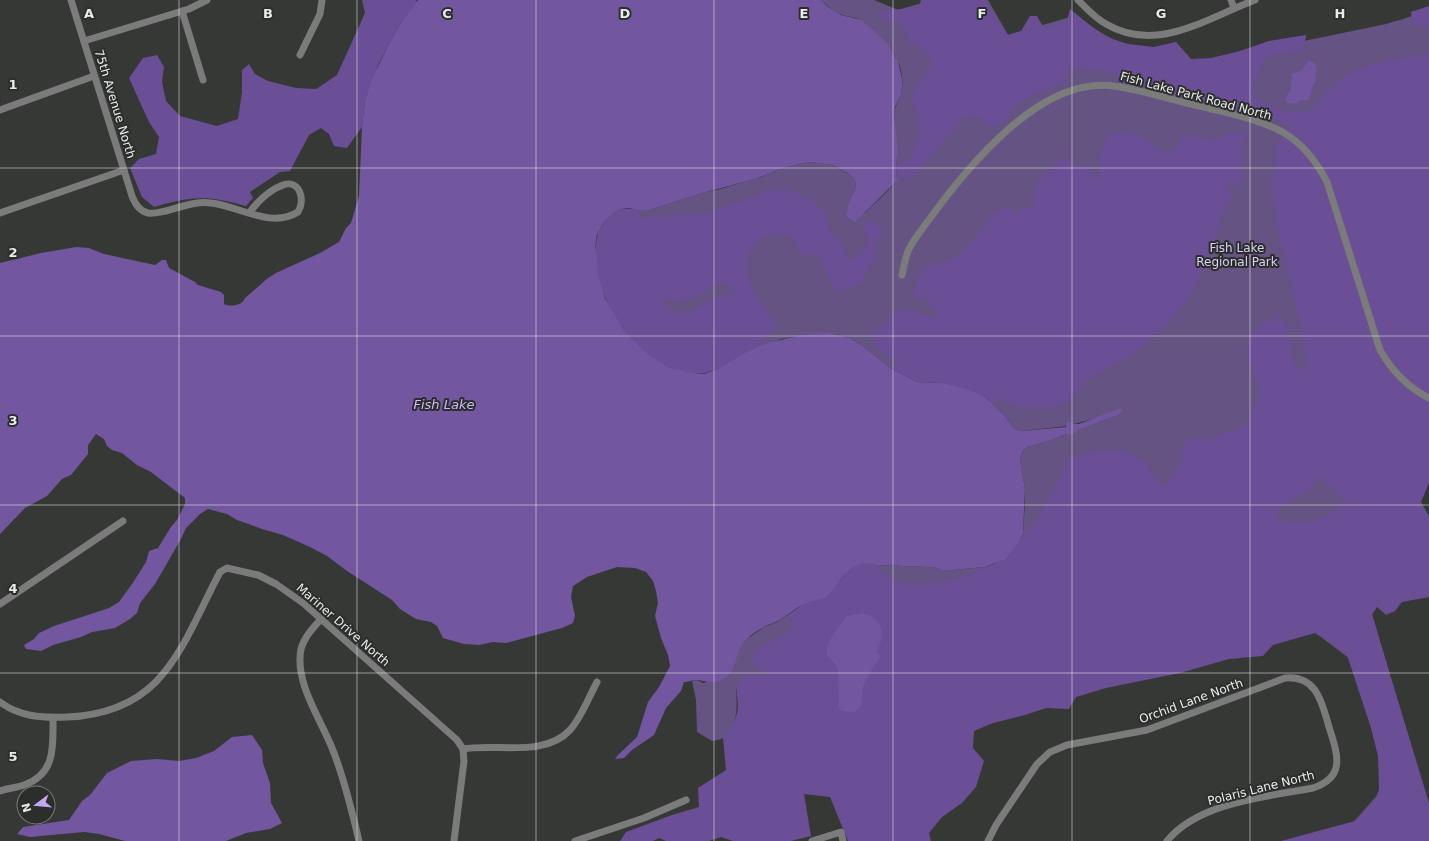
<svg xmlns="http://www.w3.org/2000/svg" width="1429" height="841" viewBox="0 0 1429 841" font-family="'DejaVu Sans',sans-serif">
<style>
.green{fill:#655384}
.forest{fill:#6a4e96;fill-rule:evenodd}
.water{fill:#72569f}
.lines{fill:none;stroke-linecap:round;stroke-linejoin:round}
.street{stroke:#7a7b7a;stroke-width:7}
.grid{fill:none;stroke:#e9ebea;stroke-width:1;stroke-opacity:0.55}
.labels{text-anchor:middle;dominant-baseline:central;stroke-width:4;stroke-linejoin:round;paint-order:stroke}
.street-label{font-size:12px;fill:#e9ebea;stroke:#2c2e2c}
.park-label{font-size:12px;fill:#dccff8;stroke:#2c2e2c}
.water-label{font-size:13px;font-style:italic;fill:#ceb9f7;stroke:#2c2e2c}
.grid-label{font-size:13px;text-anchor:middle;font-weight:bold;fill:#e9ebea;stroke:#2c2e2c;stroke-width:4;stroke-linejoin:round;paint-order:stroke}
</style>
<rect width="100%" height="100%" fill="#363836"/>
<!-- green -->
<path class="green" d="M821,0h53l24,10 34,-10h56l20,35 69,-20c23,19 45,33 77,32 7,-1 15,-3 22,-5l8,26 32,-9 170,-35 43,-13v459l-59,137 59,200 -13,34 -66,-15 31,-35 1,-42 -24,-84 -45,-34 -550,139 -27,-82c1,17 3,36 -12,49 -3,3 -8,3 -12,4l-15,-9 -1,-32 -4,-19 4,-1 8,3 30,-16 2,-11 5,-11 6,-6 17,-12 13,-5 29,-19 16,-4 17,-16 7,-11 14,-9 16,2 54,2 7,1 6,3 42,-4 10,-3 24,-22 4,-9 2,-30v-14l-5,-30 3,-9 4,-3 22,-6 17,-7h7l4,-4 39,-14 -20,2 -29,8 -45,5 -7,-2 -12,-15 -19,-18 -92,-27 -32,-25 -11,-6 -21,-6 -47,7 -63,30 -121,-135 7,-12 8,-9 9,-4 28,1 57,-18 14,-3 41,-12 23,-9 25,-6 23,3 17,9 6,7 1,6 -7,15 16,11c6,-7 29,-26 31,-32 2,-7 -1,-15 1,-22l-3,-45c1,-9 7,-17 8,-26 3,-25 -12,-43 -30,-57 -3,-4 -7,-9 -11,-11 -5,-3 -12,-3 -18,-5 -8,-2 -16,-9 -22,-15z"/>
<!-- forest -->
<g class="forest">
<path d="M362,0h54l1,2 -16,20 -22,41 -14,37 -3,27 -15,21 -13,-2 -5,-12 -8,-6 -12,7 -19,36 -10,1 -30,20 3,6 -7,8c-38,-11 -55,-10 -92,1l-12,-10 -12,-29 9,-9 17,-5 3,-17 -10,-15 -20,-44 14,-20 14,-3 7,12 -2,15 4,19 14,15 37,10 21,-7 4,-27v-22l7,-6 6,10 13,7 28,7 20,1 21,-14 28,-62z"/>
<path d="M921,0h64l10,17 13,18 13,-4 9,-15h7l7,12 23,-7 3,-12 23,19 16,10 19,6 26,3 22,-5 15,17 20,-1 29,-7 29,-10 37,-6 -2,15 -36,5 -14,27 -2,13c21,16 31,18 56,17l36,-36 24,-11 45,-9 16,-2v429l-8,19 8,14v81l-27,5 -7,9 -9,4 -9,-8 -5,8 57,188v38h-148l74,-20 20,-20 4,-12 -1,-33 -7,-28 -25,-76 -31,-19 -42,12 -10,11 -34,3 -49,14 -74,15 -30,9 -7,12 -23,-1 -21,7 -32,8 -19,8 -1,17 11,13 -8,26 -14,16 -20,14 -13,16 2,8h-83l-18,-44 -26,-3 7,42 -20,5h-58l-12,-4 -12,4h-43l-7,-3 -6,3h-33l6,-9 46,-17 27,-8 -1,-19 28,-18 -3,-32c7,-8 14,-19 15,-31 0,-13 -4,-15 2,-28l13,-5 9,3 2,-3 -6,-6 -6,-9c6,-14 22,-19 36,-25l4,-10 -1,-11 15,-10 16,-4 9,-8 15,-19 14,-9 8,-1 8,3 5,7 16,9 19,4 17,-1 31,-7 42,-18 24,-32 4,-1 36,-67 27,-9 27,1 18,8 18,26 7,-3 15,-21 2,-20 13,-4 11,4 22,-10 11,-3 7,-7 8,-17 3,-17 -6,-20 -6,-13 4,-20 14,-12 15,-5 5,7 6,20 2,19 2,4 5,3 8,-6 -7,-36 -23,-100 -7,-42 6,-41 13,-18 -16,-9 -26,-10 -23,-1 -39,-9 -53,-15 -33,-13 -31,-2 -3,14 -32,12 -21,13 -6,14 -16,6 -10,-9 -16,-2 -55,63 -13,-3 -1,-11 7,-3 8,-4c8,-24 13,-33 1,-57 1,-5 2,-12 5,-16 7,-11 14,-11 14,-26l-12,-12 -12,-10 -6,-15 -2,-2 -13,1 -8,-6 6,-4 35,-4zM1317,475l29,25c-10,13 -25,20 -41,22 -9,1 -20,-1 -29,-1l3,-14 24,-13 10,-7z"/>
<polygon points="1429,6 1429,27 1412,24 1411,12"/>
<path d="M1129,132l16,6 14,14 13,-1 5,-2 6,-14 27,5 20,-6 21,-1 -9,10v41l-6,1 -9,-3 -2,5 5,5 2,4 -10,19 -13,43 -21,42 -31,34 -27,22 -44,24 -11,14 -11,8 -11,6 -34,-1 -20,-8 -8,3 -7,-6 -18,-7 -22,-6 -27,-1 -25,-13 6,-6 -18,-13 -9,-14 28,-26 14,1 18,6 10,1 -10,-11 -5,-10 -10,1 -3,-4 7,-20 9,-9 27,-6 25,-28 14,-21 3,1 10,-4 9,7 5,-5 14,-3c-8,-19 2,-24 15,-35 6,-5 5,-13 16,-12 4,5 12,7 18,7 4,5 10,8 12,15h2l-1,-21 8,-22 5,-4z"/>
<path d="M771,190h18l22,10 14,12 3,17 15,16 4,14 11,-1 9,-11 2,-11 -7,-9 6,-6 10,5 3,8c-6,9 -9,11 -5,22l-12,19 -1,8 -26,9 -14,-28 -3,-10 -16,2 -13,-19c-5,-1 -11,-4 -15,-3 -24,3 -33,25 -27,46 3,13 20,33 28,45 -12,18 -27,25 -44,36 -9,5 -18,10 -28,12 -6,1 -12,0 -18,-1 -13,-2 -26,-7 -37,-15 -34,-26 -78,-102 -41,-140 8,-8 17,-10 27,-7l5,8 33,-3 21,-1 18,-3zM730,284l5,8 -10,5 -12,1 -23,15 -15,-2 -11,-8 1,-5 13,4 16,-4 20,-13z"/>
</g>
<!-- water -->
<g class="water">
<path d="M418,0h403l7,7 13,8 21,5 25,23 11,18 4,18v8l-1,7 -6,13 -1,7 4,38 -2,13 1,15 -2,3 -40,39 -9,-6 3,-14 7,-15 -1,-6 -6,-7 -7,-4 -10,-5 -23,-3 -25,6 -29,11 -49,13 -57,18h-13l-7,-2 -8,1 -8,4 -9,9 -7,12 -2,13 3,27 7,24 17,29 12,14 17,16 20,11 23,5 10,1 14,-5 27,-16 16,-8 40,-10 27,-3 21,6 11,6 32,25 25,13 27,1 22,6 18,7 19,18 12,15 7,2 44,-4 1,-4 3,-2 3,3h6l42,-16 2,3 -7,5 -38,14c-4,4 -7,6 -12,4l-17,7 -22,6 -4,3 -3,9 5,30 -2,44 -4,9 -13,17 -21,8 -42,4 -6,-3 -7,-1 -54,-2c-10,-3 -16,-2 -25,4 -12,7 -16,24 -29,30 -5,2 -10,2 -15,4 -10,4 -19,12 -29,18 -4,2 -9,3 -14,6 -6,3 -12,7 -17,12 -15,14 -7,31 -24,40 -11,6 -16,2 -27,1 -3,0 -8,2 -12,2l-3,9 -15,17 -12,27 -22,15 -8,8 -9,1 3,-4 19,-18 11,-35 11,-15 11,-21 -2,-11 -7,-17 -6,-22 3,-13 -2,-12 -3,-10 -7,-9 -11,-4 -18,-1 -30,10 -14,9 -2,11 4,19 -2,7 -11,5 -56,15 -13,-1 -14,3 -15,-1 -21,-6 -6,-12 -6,-4 -15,-3 -16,-10 -8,-9 -45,-29 -20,-15 -17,-9 -27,-12 -21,-6 -25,-9 -10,-6 -19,-5 -8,5 -14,14 -5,11 -26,45 -15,19 -3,10 -7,6 -15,9 -23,4 -11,5 -28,8 -12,6 -15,-2 -2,-4 10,-6 5,-6 15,-7 55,-18 10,-6 13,-18 14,-22 3,-11 9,-3 13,-21 6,-7 8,-16v-6l-34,-26 -14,-7 -15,-12 -10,-3 -5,-4 -3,-7 -8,-5 -8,11v9l-17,21 -9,4 -15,17 -22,12 -25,26v-271l41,-10 35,-6 13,1 15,6 51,11 7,-5h4l3,8 26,14 3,3 23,7 3,3v9c7,3 18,2 21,-6l23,-20 8,-5 44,-20 19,-11 7,-14 5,-5 8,-27 3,-69 3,-27 7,-21 15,-31 14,-26z"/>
<polygon points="1309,60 1315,63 1317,69 1315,76 1316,80 1313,86 1308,100 1300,100 1296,104 1287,103 1285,100 1287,95 1291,90 1292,74 1302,70"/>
<path d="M863,613c20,6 23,21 14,38l3,6 -2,4 -7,10 -8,16 -2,19 -6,6 -13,-1 -3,-3c-1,-13 0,-25 -1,-37 -1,-8 -7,-10 -10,-15 -6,-10 13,-32 19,-40z"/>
<polygon points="252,735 262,750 263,763 270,783 271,803 282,823 270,829 246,833 226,841 125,841 99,834 84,832 30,837 17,834 23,827 69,820 82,801 90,795 107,773 131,761 157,759 179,761 196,758 214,751 232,737"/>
</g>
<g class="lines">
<!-- street -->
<g class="street">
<path d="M71,0l61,196c3,8 7,15 16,17 6,1 12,-1 18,-2 15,-4 30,-10 45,-8 28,3 60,26 87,9 8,-13 1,-33 -15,-27 -14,5 -25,16 -34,28"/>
<path d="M1078,0c9,9 17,18 28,24 51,30 101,-6 149,-24"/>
<polyline points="1231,0 1234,8"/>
<polyline points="182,11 203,80"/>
<polyline points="84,41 189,9 207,0"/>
<polyline points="300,55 320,14 322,0"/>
<polyline points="0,110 94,76"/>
<polyline points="0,213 124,170"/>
<path d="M902,275c2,-8 3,-18 7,-26 5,-11 15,-22 22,-32 35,-48 98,-124 160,-131 22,-3 44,4 65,9 19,5 37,10 56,14 55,14 87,19 115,73l53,168c12,21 27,37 49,48"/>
<polyline points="0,604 123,521"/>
<path d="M321,619c-8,9 -17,18 -20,30 -7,35 22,73 33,104 11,29 18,58 25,88"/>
<path d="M0,702c20,15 42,16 67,15 98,-4 114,-71 153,-145l7,-4 31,7 18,9 27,19 154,137 6,9c33,-6 81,9 107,-19 11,-12 19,-33 27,-48"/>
<path d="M0,791c8,-3 16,-3 24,-6 32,-11 29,-39 29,-67"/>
<polyline points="454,841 464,761 463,749"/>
<polyline points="575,841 644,818 686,800"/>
<polyline points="812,841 841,832 843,841"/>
<path d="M988,841l8,-16 41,-61 13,-12 17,-7 80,-15 138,-52c32,-3 37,25 44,49 8,26 18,50 -16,61 -47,9 -114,14 -146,53"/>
</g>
</g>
<!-- grid -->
<path class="grid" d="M179,0v841M357,0v841M536,0v841M714,0v841M893,0v841M1072,0v841M1250,0v841M0,168h1429M0,336h1429M0,505h1429M0,673h1429"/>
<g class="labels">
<!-- street labels -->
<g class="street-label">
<text transform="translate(1196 96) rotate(15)">Fish Lake Park Road North</text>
<text transform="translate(115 104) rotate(73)">75th Avenue North</text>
<text transform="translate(343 625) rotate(41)">Mariner Drive North</text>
<text transform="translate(1191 701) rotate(-20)">Orchid Lane North</text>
<text transform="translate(1261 788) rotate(-14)">Polaris Lane North</text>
</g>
<!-- park labels -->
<g class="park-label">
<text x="1237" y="248">Fish Lake<tspan x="1237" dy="14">Regional Park</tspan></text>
</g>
<!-- water labels -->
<g class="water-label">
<text x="444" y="404">Fish Lake</text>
</g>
</g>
<g class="grid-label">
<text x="89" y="18">A</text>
<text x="268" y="18">B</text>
<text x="447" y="18">C</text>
<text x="625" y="18">D</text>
<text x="804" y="18">E</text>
<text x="982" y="18">F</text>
<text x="1161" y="18">G</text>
<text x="1340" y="18">H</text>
<text x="13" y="89">1</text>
<text x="13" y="257">2</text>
<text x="13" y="425">3</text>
<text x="13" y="593">4</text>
<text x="13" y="761">5</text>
</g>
<!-- north arrow -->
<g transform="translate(36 805) rotate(254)"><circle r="19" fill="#2c2e2c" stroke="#787a78"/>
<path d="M0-3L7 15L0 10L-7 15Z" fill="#c2a8f3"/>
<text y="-6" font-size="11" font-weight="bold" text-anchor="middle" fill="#e9ebea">N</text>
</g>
</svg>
